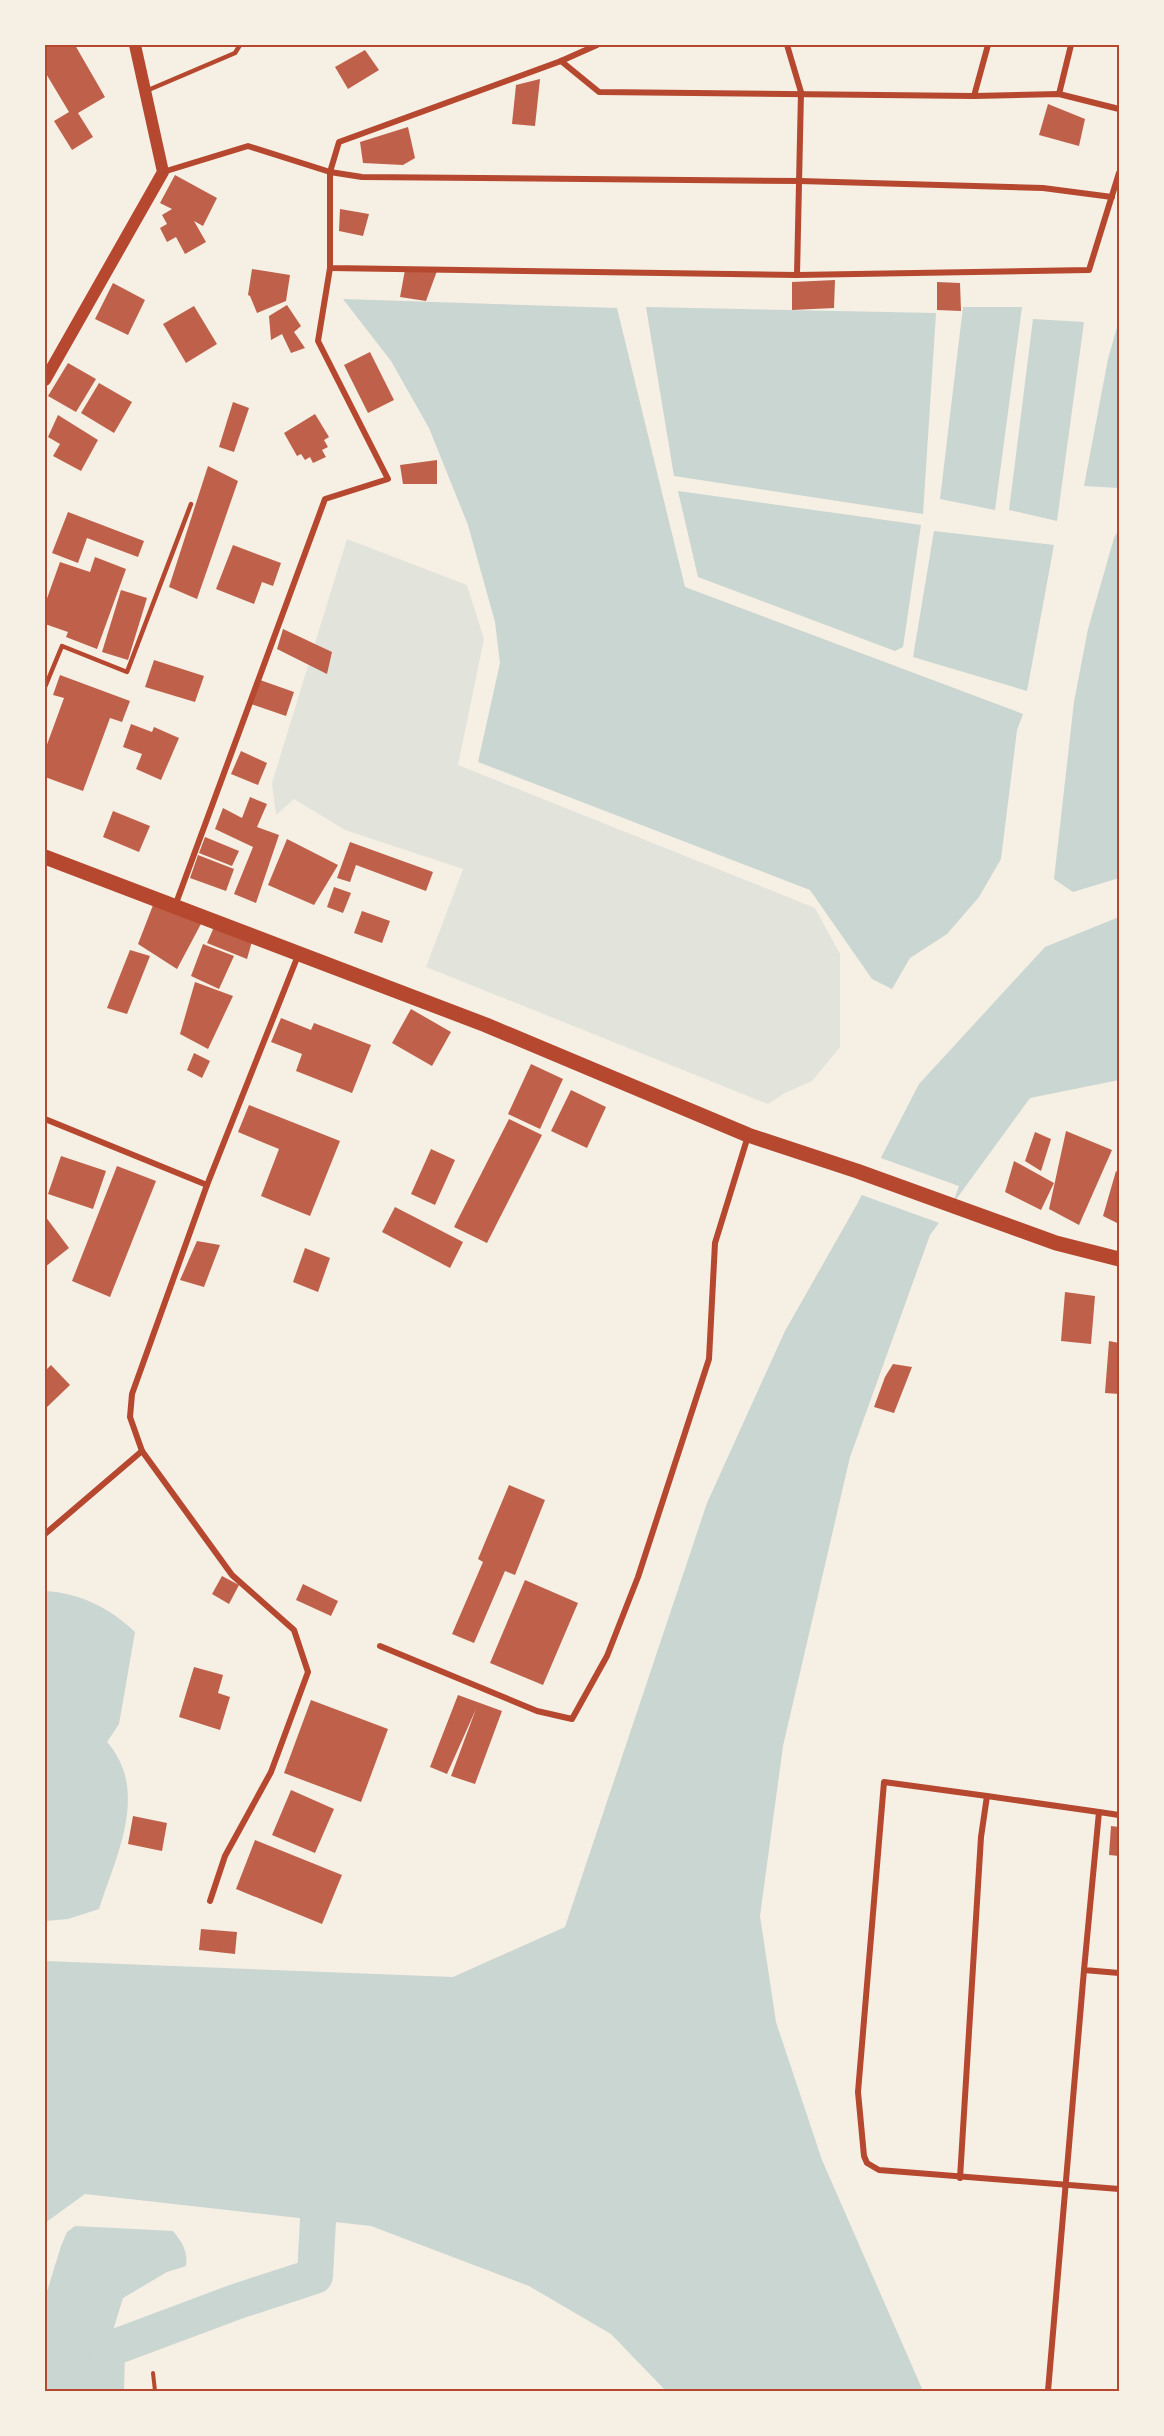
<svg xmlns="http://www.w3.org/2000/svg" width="1164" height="2436" viewBox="0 0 1164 2436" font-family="'Titillium Web',sans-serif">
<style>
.green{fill:#e2e4dc}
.water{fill:#c9d6d2}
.pier{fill:#f6efe4}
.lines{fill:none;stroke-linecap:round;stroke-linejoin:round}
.river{stroke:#c9d6d2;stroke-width:36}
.building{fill:#bf614a}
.path{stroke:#b5482f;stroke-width:4}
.service{stroke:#b5482f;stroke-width:4.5}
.minor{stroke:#b5482f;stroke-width:6}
.secondary{stroke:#b5482f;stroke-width:12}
.primary{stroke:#b5482f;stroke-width:15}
.neatline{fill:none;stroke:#b5482f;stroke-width:2}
</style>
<rect width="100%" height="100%" fill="#f6efe4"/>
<!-- green -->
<polygon class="green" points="347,539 467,585 484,639 458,765 815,908 840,954 840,1047 812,1081 785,1093 768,1104 426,967 463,869 345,830 294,799 276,815 272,783"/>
<!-- water -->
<g class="water">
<polygon points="343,299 617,308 685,587 1023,714 1017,730 1001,859 979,897 947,934 910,958 892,989 872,979 810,890 478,762 500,663 495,622 468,525 429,428 391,361"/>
<polygon points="646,307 936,313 923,514 674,476"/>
<polygon points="963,307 1022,307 995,510 940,499"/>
<polygon points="1033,319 1084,322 1057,521 1009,510"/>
<polygon points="1119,320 1119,488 1084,486 1108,359"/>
<polygon points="678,491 921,525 903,647 895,651 698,577"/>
<polygon points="1119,529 1119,878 1073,892 1054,879 1074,702 1088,629 1114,538"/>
<polygon points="934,531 1054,545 1027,691 913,657"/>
<polygon points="1119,917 1119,1080 1030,1098 930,1235 850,1457 783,1746 760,1916 776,2022 822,2160 923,2391 666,2391 611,2334 529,2286 371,2226 85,2194 45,2223 45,1961 453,1977 565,1927 707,1503 785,1331 856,1206 919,1084 1045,947"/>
<path d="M45,1591c35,2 65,17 90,41l-16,92 -12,18c43,49 9,114 -8,167l-31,10 -23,2z"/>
<path d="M75,2226l98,5c9,11 15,20 13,35l-19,6 -44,26 -16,52 -7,11 -4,30h-51v-93l16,-52 6,-14z"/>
</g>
<!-- pier -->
<polygon class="pier" points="878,1157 959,1186 949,1214 942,1224 859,1194"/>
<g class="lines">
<!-- river -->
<polyline class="river" points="106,2391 107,2350 238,2301 315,2276 318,2220 331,2174"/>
</g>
<!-- building -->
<g class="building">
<polygon points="45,45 75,45 105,97 78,113 93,137 72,150 54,121 69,112 45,72"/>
<polygon points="365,50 379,70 348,89 335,67"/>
<polygon points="540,79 535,126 512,124 516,85"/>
<polygon points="1048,104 1085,119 1079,146 1039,135"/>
<polygon points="408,127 415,158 403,165 363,163 360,142"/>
<polygon points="175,175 217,198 203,226 194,221 206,242 185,254 176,237 167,242 160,228 167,224 162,215 172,209 160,203"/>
<polygon points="340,209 369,214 363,236 339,231"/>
<polygon points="252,269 290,275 286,301 257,313 250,296 248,295"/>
<polygon points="405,270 437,271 426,301 400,297"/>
<polygon points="835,280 834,308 792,310 792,282"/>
<polygon points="937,282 960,283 961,311 937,310"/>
<polygon points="113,283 145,300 128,335 95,319"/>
<polygon points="287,305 301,326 294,332 305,348 291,353 282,334 271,340 269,316"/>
<polygon points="194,306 217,344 186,363 163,324"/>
<polygon points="370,352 394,400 368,413 344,365"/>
<polygon points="68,363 96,379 76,412 48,396"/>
<polygon points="99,383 132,402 114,433 81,413"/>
<polygon points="233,402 249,408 234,452 219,447"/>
<polygon points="315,414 329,437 324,440 328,447 322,450 326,457 313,463 310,457 305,460 301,454 297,456 284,433"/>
<polygon points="58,415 98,440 81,471 53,456 60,444 48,437"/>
<polygon points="437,460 437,484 403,484 400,465"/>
<polygon points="208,466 238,481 197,599 169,587"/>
<polygon points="68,512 144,541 138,557 87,538 78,563 52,553"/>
<polygon points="233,545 281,563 273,586 262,582 254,604 216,589"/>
<polygon points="95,557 126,569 97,649 66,637 68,632 45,624 45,604 60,562 90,572"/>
<polygon points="121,590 147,598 128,660 102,652"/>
<polygon points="283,629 332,652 327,674 277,649"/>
<polygon points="154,660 204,676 195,702 145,687"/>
<polygon points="60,675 130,701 122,722 110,718 83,791 45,777 45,750 64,698 53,695"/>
<polygon points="260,680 294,692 286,716 251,704"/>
<polygon points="131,724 152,732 154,727 179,738 161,780 136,769 142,754 123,747"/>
<polygon points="241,751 267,763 258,785 231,774"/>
<polygon points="250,797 267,804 257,827 279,835 256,903 234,894 253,847 215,829 223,808 242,818"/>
<polygon points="113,811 150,826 139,852 103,837"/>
<polygon points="205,837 239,851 232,866 199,853"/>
<polygon points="287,839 338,865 314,905 268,885"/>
<polygon points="350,842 433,872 426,891 356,865 350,882 337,878"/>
<polygon points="198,855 234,869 226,891 190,878"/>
<polygon points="334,887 351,893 343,913 327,907"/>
<polygon points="155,900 202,922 177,969 138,944"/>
<polygon points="362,911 390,921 382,943 354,933"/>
<polygon points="214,927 253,938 247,959 207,943"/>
<polygon points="203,944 234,956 219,989 191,976"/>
<polygon points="130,950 150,956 127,1014 107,1008"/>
<polygon points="195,982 233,996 208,1049 180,1034"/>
<polygon points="411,1009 451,1032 432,1066 392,1043"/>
<polygon points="281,1018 311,1030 314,1023 371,1045 352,1093 296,1071 302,1054 271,1042"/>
<polygon points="194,1053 210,1061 202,1078 187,1070"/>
<polygon points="531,1064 563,1079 540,1129 508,1114"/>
<polygon points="571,1090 606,1107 587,1148 551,1131"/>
<polygon points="249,1105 340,1141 310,1216 261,1196 279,1149 238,1132"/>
<polygon points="509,1119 542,1135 487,1243 454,1227"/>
<polygon points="1066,1131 1112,1150 1079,1225 1049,1209"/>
<polygon points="1035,1132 1051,1139 1041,1171 1025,1161"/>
<polygon points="431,1149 455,1160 435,1205 411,1194"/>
<polygon points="61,1156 106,1171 93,1209 48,1194"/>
<polygon points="1014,1161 1054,1183 1041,1210 1005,1192"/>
<polygon points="117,1166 156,1181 110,1297 72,1281"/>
<polygon points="1116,1171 1119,1173 1119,1224 1103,1216"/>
<polygon points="395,1207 463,1242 450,1268 382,1232"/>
<polygon points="45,1216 69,1248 45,1267"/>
<polygon points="197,1241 220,1245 204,1287 180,1280"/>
<polygon points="305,1248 330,1258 318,1292 293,1282"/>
<polygon points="1065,1292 1095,1296 1091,1344 1061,1341"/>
<polygon points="1109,1341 1119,1343 1119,1394 1105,1393"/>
<polygon points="893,1364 912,1367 894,1413 874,1407 885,1377"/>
<polygon points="51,1365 70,1385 45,1409 45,1371"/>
<polygon points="509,1485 545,1500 515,1575 505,1571 474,1643 452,1634 483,1562 478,1559"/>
<polygon points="222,1576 239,1585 229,1604 212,1594"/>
<polygon points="525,1580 578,1603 543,1685 490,1663"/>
<polygon points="303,1584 338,1601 331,1616 296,1600"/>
<polygon points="194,1667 223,1675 218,1693 230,1697 220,1730 179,1717"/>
<polygon points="458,1695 502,1711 475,1784 451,1776 476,1709 447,1774 430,1767"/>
<polygon points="311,1700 388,1729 361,1802 284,1773"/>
<polygon points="291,1790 334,1809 315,1853 272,1835"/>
<polygon points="133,1816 167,1823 162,1851 128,1844"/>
<polygon points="1111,1826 1119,1827 1119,1856 1109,1855"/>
<polygon points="255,1840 342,1875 322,1924 236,1889"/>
<polygon points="201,1929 237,1932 235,1954 199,1950"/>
</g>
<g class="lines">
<!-- path -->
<polyline class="path" points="153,2373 155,2391"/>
<!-- service -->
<g class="service">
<polyline points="146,91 235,53 240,45"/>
<polyline points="45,687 62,646 127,672 191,504"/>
</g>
<!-- minor -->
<g class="minor">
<polyline points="597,45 561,61 339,142 330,172 330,268 797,275 1089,270 1119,173"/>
<polyline points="787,45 801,92 797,275"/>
<polyline points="561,61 599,92 974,96 1059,94 1119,109"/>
<polyline points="1059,94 1071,45"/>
<polyline points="974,96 988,45"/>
<polyline points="163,172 248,146 330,172 362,177 800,181 1043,188 1112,197"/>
<polyline points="175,906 325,499 388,479 318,341 330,268"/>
<polyline points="45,1119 207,1185"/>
<polyline points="45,1534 142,1451"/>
<polyline points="380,1646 537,1711 572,1719 607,1656 638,1577 709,1359 715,1243 748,1136"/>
<polyline points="987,1796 884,1782 858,2092 864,2156 867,2163 879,2170 1119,2189"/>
<polyline points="1119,1815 1099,1812 1084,1970 1119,1973"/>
<polyline points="210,1901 225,1856 271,1772 308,1672 294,1630 232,1575 142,1451 130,1417 132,1394 207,1185 299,953"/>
<polyline points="960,2178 981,1837 987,1796 1099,1812"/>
<polyline points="1048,2391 1084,1970"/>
</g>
<!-- secondary -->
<polyline class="secondary" points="45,380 163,172 135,45"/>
<!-- primary -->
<polyline class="primary" points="45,857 486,1025 748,1135 857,1171 1056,1243 1119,1259"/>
</g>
<!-- border -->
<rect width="1164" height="2436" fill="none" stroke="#f6efe4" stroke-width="93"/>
<rect x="46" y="46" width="1072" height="2344" class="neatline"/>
</svg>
